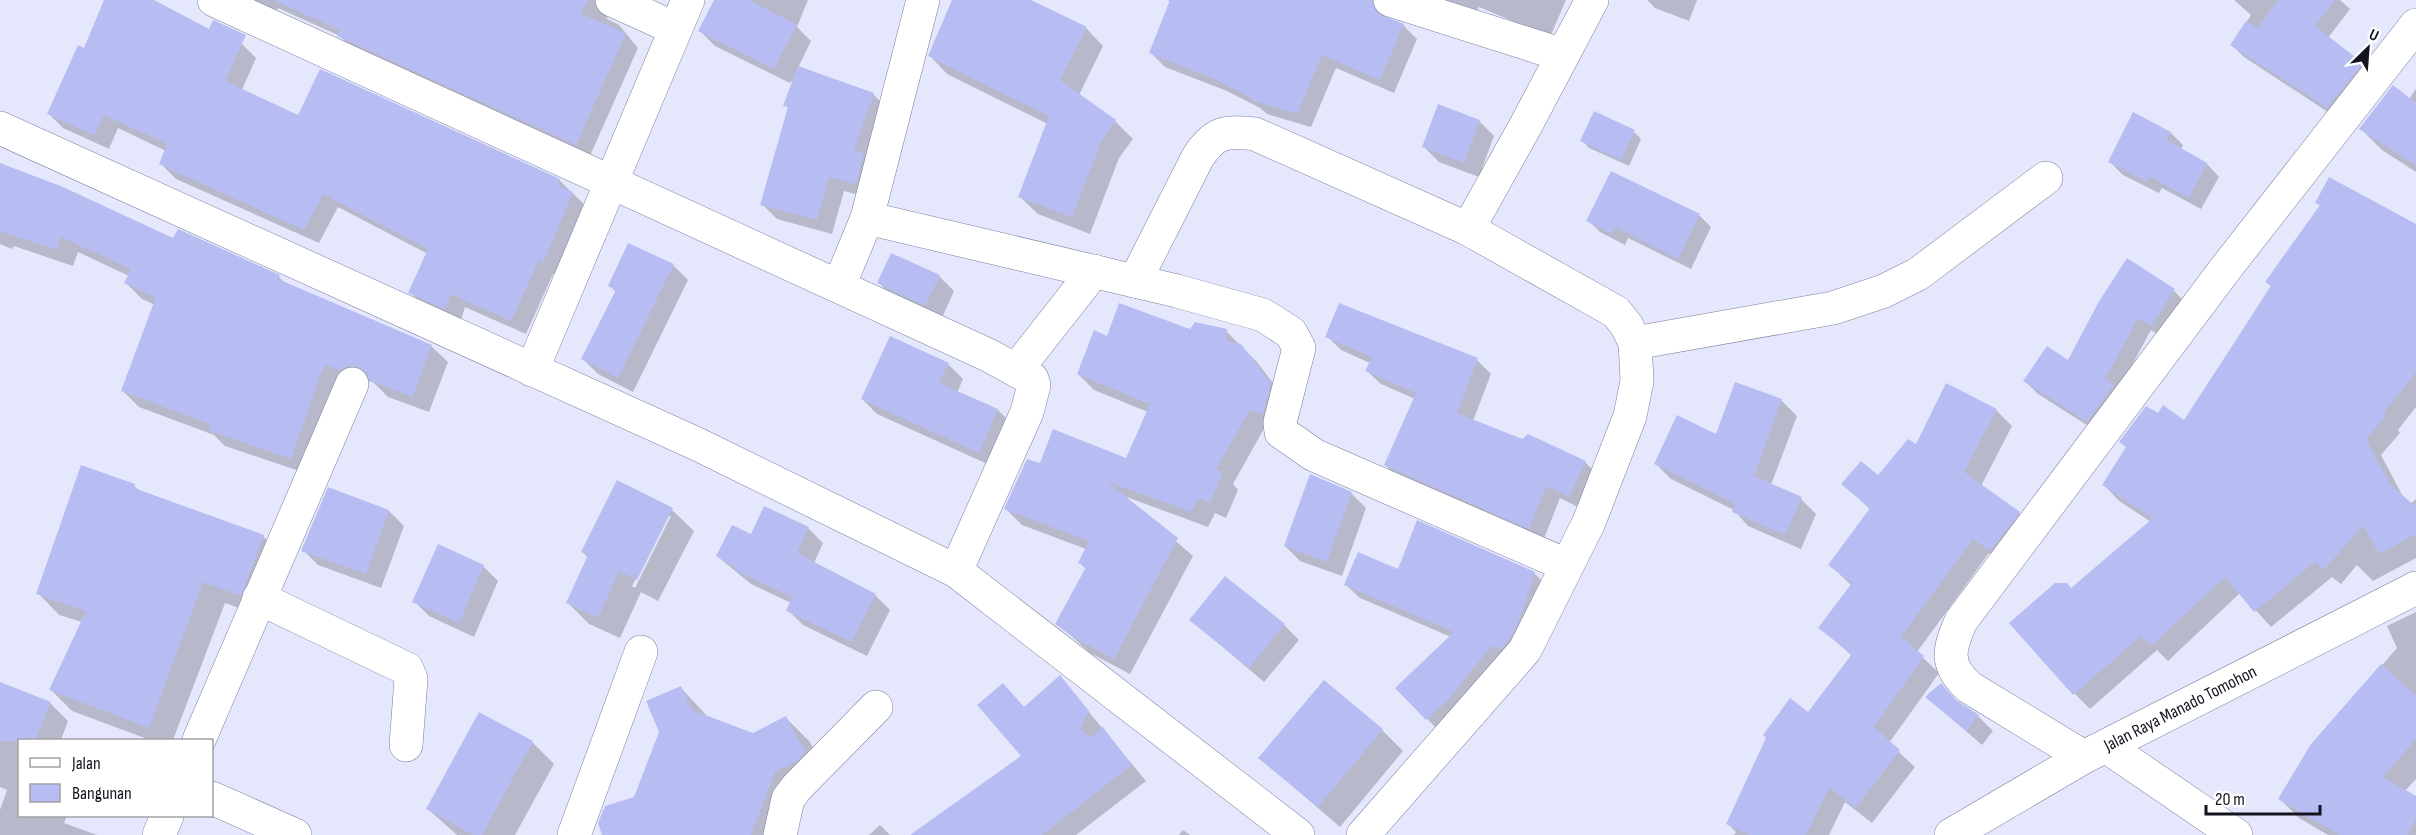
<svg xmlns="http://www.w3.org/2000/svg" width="2416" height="835" viewBox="0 0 2416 835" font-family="'Sofia Sans Condensed',sans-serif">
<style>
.shadow{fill:#0003;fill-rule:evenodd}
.building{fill:#b7bdf3}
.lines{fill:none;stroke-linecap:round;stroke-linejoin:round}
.street-casing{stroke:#7c7f9f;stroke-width:34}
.highway-casing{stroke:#7c7f9f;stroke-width:34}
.street{stroke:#fff;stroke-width:33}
.highway{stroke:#fff;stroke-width:33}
.labels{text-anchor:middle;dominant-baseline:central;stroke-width:4.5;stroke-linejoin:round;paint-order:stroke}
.street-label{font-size:18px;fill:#131420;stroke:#fff}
</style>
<rect width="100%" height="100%" fill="#e5e8fd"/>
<!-- shadow -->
<g class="shadow">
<polygon points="106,0 139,0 242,44 256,58 242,90 299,117 559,180 587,207 558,276 553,274 526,334 465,307 460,323 425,307 410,292 428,254 338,207 319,243 176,179 161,164 166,151 118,128 109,149 63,128 48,113 85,50"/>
<polygon points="245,0 613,0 608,7 607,19 619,25 638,48 589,158 352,49 340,36 278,8 275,14"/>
<polygon points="715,0 808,0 797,27 811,41 798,68 873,94 888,109 871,198 844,191 832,234 777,219 762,204 789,109 785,105 796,76 790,83 715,46 700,31"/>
<polygon points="955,0 1026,0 1086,28 1103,46 1079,95 1115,121 1133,139 1119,158 1090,234 1038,214 1020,197 1048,124 947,74 930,56"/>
<polygon points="1168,0 1392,0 1386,8 1385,20 1403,25 1417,39 1394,93 1336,68 1311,127 1267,114 1260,108 1227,91 1165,67 1151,53 1170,3"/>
<polygon points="1444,0 1566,0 1550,37 1479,7 1475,14"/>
<polygon points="1647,0 1697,0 1689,21 1655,8"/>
<polygon points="2234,0 2340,0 2350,9 2328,38 2374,76 2340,120 2244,57 2232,45 2251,15"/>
<polygon points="2416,89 2416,172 2382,150 2361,129 2409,99"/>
<polygon points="1479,121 1494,136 1479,177 1439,162 1424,147"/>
<polygon points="1634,132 1641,139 1629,166 1589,148 1582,140"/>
<polygon points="2171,133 2183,145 2181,150 2207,164 2219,177 2201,209 2162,188 2159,193 2123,175 2110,162"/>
<polygon points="0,163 174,240 279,277 286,284 431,346 448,362 429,412 388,397 373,382 366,381 308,474 225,446 214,435 139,407 123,391 155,305 142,299 126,283 129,276 78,252 73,266 14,246 12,249 0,244"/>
<polygon points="1612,173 1700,216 1711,227 1691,269 1628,238 1625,245 1600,232 1588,220"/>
<polygon points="2317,203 2416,225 2416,407 2398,430 2400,433 2381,455 2408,506 2416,499 2416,558 2373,581 2357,565 2341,584 2332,577 2271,627 2240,593 2168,661 2157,650 2090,709 2074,693 2072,590 2151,522 2119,501 2104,485 2158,415 2185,422 2321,206"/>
<polygon points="2128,260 2174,291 2187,304 2164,338 2151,330 2118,391 2101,434 2038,394 2025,381 2069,362"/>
<polygon points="673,265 688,280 633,392 598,374 583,359 616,292 610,286"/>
<polygon points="939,276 954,291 941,320 894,298 879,283"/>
<polygon points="1340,304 1477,360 1491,374 1473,421 1585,462 1599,476 1584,510 1560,498 1543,541 1399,478 1385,465 1415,399 1381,384 1367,371 1370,363 1341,350 1327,336"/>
<polygon points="1191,331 1226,331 1257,362 1286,400 1266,425 1233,484 1238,490 1226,518 1215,513 1208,527 1124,496 1193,556 1130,674 1090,653 1057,623 1086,569 1080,563 1086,549 1022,525 1006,509 1041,465 1127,460 1148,412 1094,390 1078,374 1108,338"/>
<polygon points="948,364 963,379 957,393 998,410 1013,425 994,467 877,414 862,399"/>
<polygon points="1736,384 1782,401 1797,416 1771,485 1801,499 1816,514 1801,549 1748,526 1734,510 1671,479 1656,464 1717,436"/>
<polygon points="1996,410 2012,426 1981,486 2019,513 2034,528 2007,565 1989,553 1917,652 1939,673 1889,743 1915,767 1872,823 1845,802 1829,835 1734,835 1736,832 1727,823 1852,656 1820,627 1852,586 1830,565 1871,510 1843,484 1878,477 1916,446"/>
<path d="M618,482l54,28 22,21 -36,70 -17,-9 -21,46 -31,-14 -21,-21 20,-45 -5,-6zM668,516h3l-36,72 -3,-2z"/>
<polygon points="134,486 140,491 263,536 284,557 262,616 225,603 173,740 150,740 72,711 51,690 82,622 59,615 38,593"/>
<polygon points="1351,493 1366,508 1342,576 1300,561 1285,546"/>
<polygon points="389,511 404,526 381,588 318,565 303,550"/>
<polygon points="808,528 823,543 814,563 875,595 890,610 867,656 803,625 788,610 791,603 751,584 717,556 751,536"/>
<polygon points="483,566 498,581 474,637 429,616 414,601"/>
<polygon points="1399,571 1534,573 1548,587 1532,635 1441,733 1397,688 1451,637 1360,598 1346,585"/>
<polygon points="2416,612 2416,779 2405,791 2416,798 2416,835 2328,835 2299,818 2280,799 2312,745 2397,648 2387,626"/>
<polygon points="1191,620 1284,625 1299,640 1264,682"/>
<polygon points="1060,677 1146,781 1076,835 957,835 1023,756 1003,685 1025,708"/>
<polygon points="0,683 50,703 68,721 61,740 20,740 20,816 67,816 64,823 97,835 0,835 0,810 7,790 0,787"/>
<polygon points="1941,685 1960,705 1978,716 1993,731 1982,745 1927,697"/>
<polygon points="681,688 708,717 753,734 786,718 810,742 828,777 799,797 785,835 604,835 635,799"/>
<polygon points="480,714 533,743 554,764 515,835 457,835 428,809"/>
<polygon points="1382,730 1403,751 1340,827 1260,758"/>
<polygon points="880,825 890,835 869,835"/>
<polygon points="1183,830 1190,835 1179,835"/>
</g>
<!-- building -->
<g class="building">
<polygon points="104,0 154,0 209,29 213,20 246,35 225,81 298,115 320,69 560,179 557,185 573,192 543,263 539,260 511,321 451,294 445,309 408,293 428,249 323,194 304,230 159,164 167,144 104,115 94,135 47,114 78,45 84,48"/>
<polygon points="274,0 588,0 581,14 626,33 576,145 337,36 339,30"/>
<polygon points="714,0 749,0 797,25 774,69 698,31"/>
<polygon points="952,0 1031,0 1087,27 1060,80 1116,120 1102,140 1072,217 1018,197 1049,116 928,56"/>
<polygon points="1170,0 1372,0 1377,13 1404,24 1380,80 1322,55 1297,114 1251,100 1252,98 1212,78 1149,53"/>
<polygon points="2278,0 2335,0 2315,26 2363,63 2327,108 2230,45 2246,21 2257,28"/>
<polygon points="798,66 874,93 854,150 864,153 856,184 829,177 817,220 760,205 788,107 783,106"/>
<polygon points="2393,85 2416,103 2416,165 2359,129"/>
<polygon points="1438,104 1480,120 1464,163 1422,147"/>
<polygon points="1594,111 1635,130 1621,160 1580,141"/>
<polygon points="2133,112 2171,132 2167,140 2207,163 2189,198 2149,176 2147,182 2108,162"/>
<polygon points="0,163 63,187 173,238 178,229 280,275 278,279 432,345 413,397 370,381 367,372 359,367 349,366 340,370 326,365 322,371 291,459 208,430 210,424 121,391 156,297 124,283 131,269 61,237 57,250 0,231"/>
<polygon points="1611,171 1700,214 1678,259 1616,227 1612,234 1586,221"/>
<polygon points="2329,177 2416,224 2416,372 2383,414 2386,416 2366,439 2390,484 2416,507 2416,534 2379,554 2363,525 2324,570 2315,562 2254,612 2225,577 2151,646 2141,636 2073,695 2009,623 2055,583 2067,583 2071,588 2153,518 2102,485 2126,447 2119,442 2146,406 2158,413 2163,405 2184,420 2271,286 2265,282 2320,205 2315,203"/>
<polygon points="628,243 674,264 618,378 581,359 616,290 608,286"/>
<polygon points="891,253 940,275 925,306 877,283"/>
<polygon points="2127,258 2175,289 2151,326 2138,318 2105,379 2114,385 2087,422 2023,381 2047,346 2068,360 2098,303"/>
<polygon points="1119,303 1190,329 1195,322 1227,329 1226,341 1241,344 1271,383 1263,414 1250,410 1216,469 1223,472 1210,503 1199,498 1191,512 1106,481 1178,538 1114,659 1073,637 1055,624 1086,567 1078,563 1089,541 1004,509 1027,459 1040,463 1053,429 1126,458 1150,404 1077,374 1094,330 1107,336"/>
<polygon points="1339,303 1478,358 1457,413 1522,439 1528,434 1586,461 1569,497 1546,486 1529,529 1384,465 1416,393 1365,371 1372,357 1325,337"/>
<polygon points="890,336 949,363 939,383 998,409 979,453 861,399"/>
<polygon points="1735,382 1782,399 1754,476 1802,497 1785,535 1732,512 1735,504 1654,464 1677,415 1716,434"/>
<polygon points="1946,383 1997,409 1964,472 2020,512 1990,551 1973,539 1901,637 1924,656 1874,727 1900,750 1856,808 1829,788 1806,835 1749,835 1726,824 1766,738 1763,735 1790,698 1808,712 1852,654 1818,628 1852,583 1828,565 1870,508 1841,484 1861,461 1878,475 1908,439 1916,444"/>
<polygon points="81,465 135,484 134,488 264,535 241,596 203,582 149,728 49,690 86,611 36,594"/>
<polygon points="1310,474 1352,492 1327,562 1284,546"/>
<polygon points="617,480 673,508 637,580 619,571 598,618 566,603 588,555 581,552"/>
<polygon points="328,487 389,510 366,574 301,551"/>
<polygon points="764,506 809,527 797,553 876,594 852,642 786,611 792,597 734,570 735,567 716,556 732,525 751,534"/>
<polygon points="1417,520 1535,572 1519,621 1509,639 1501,649 1491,646 1449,699 1426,720 1395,688 1454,632 1344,585 1358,552 1398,569"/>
<polygon points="438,544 484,565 459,623 412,602"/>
<polygon points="1225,576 1285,624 1249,668 1189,620"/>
<polygon points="2381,664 2416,696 2416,739 2383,777 2416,796 2416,819 2407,835 2339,835 2278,799 2311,744"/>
<polygon points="1060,675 1089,711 1080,729 1092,738 1102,726 1132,765 1042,835 910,835 1021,756 977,705 1003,683 1024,707"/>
<polygon points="1324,680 1383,729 1318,807 1258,758"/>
<polygon points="0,682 51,702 35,741 0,741"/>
<polygon points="1941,683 1956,700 1979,715 1966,731 1925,697"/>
<polygon points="681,686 692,710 753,733 786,716 805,752 795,762 775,772 751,835 602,835 598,823 605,806 634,797 659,732 646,701"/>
<polygon points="479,712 533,741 482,835 473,835 426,809"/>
</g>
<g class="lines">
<defs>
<g id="street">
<polyline points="214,0 988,355 1032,379 1034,385 1027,412 956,571"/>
<polyline points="612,0 674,28"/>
<polyline points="1390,0 1563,55"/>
<polyline points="0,128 697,444 956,571 1298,835"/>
<polyline points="867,218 1177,291 1263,315 1291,333 1299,348 1280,422 1281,432 1314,455 1566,565"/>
<path d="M1135,281l63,-124c17,-26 28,-26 57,-23l213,95"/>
<polyline points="839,286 867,218 923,0"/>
<polyline points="1635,343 1833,308 1884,291 1918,274 2046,178"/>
<polyline points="1017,369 1094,271"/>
<polyline points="532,370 688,0"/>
<polyline points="259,598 407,669 411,679 406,745"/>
<polyline points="199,740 352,384"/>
<polyline points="2107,747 2236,835"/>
<path d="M2084,757l-115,-70c-25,-23 -20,-38 -8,-66l265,-353 190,-243"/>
<polyline points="212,798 295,835"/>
<polyline points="159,835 167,816"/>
<polyline points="574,835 641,652"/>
<polyline points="780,835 788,799 797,787 876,707"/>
<polyline points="1363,835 1525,650 1589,522 1630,416 1637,381 1635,343 1627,326 1616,312 1468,229 1526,125 1592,0"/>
</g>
<g id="highway">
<path id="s1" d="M1951,835l133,-78 332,-169"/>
</g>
</defs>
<!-- street casing -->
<use href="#street" class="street-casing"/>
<!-- highway casing -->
<use href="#highway" class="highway-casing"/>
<!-- street -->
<use href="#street" class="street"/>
<!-- highway -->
<use href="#highway" class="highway"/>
</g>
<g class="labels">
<!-- street labels -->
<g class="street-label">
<text stroke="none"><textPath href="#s1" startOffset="262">Jalan Raya Manado Tomohon</textPath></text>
</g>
</g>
<!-- legend -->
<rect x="18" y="739" width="195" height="78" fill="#ffffff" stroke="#a1a1a6" stroke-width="1.5"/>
<rect x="30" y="758" width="30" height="9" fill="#ffffff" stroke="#a1a1a6" stroke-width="1.5"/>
<text x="72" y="769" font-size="18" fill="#131420">Jalan</text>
<rect x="30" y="784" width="30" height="18" fill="#b7bdf3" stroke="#a1a1a6" stroke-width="1.5"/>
<text x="72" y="799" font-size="18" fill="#131420">Bangunan</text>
<!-- north arrow -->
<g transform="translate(2368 48) rotate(25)" stroke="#ffffff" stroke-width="4.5" paint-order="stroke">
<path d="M0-4.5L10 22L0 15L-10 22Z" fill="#131420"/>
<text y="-9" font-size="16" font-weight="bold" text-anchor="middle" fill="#131420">U</text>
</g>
<!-- scale -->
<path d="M2206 805v9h114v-9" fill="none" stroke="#131420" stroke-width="3"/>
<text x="2215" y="805" font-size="18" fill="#131420" stroke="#ffffff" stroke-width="4.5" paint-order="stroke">20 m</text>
</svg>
